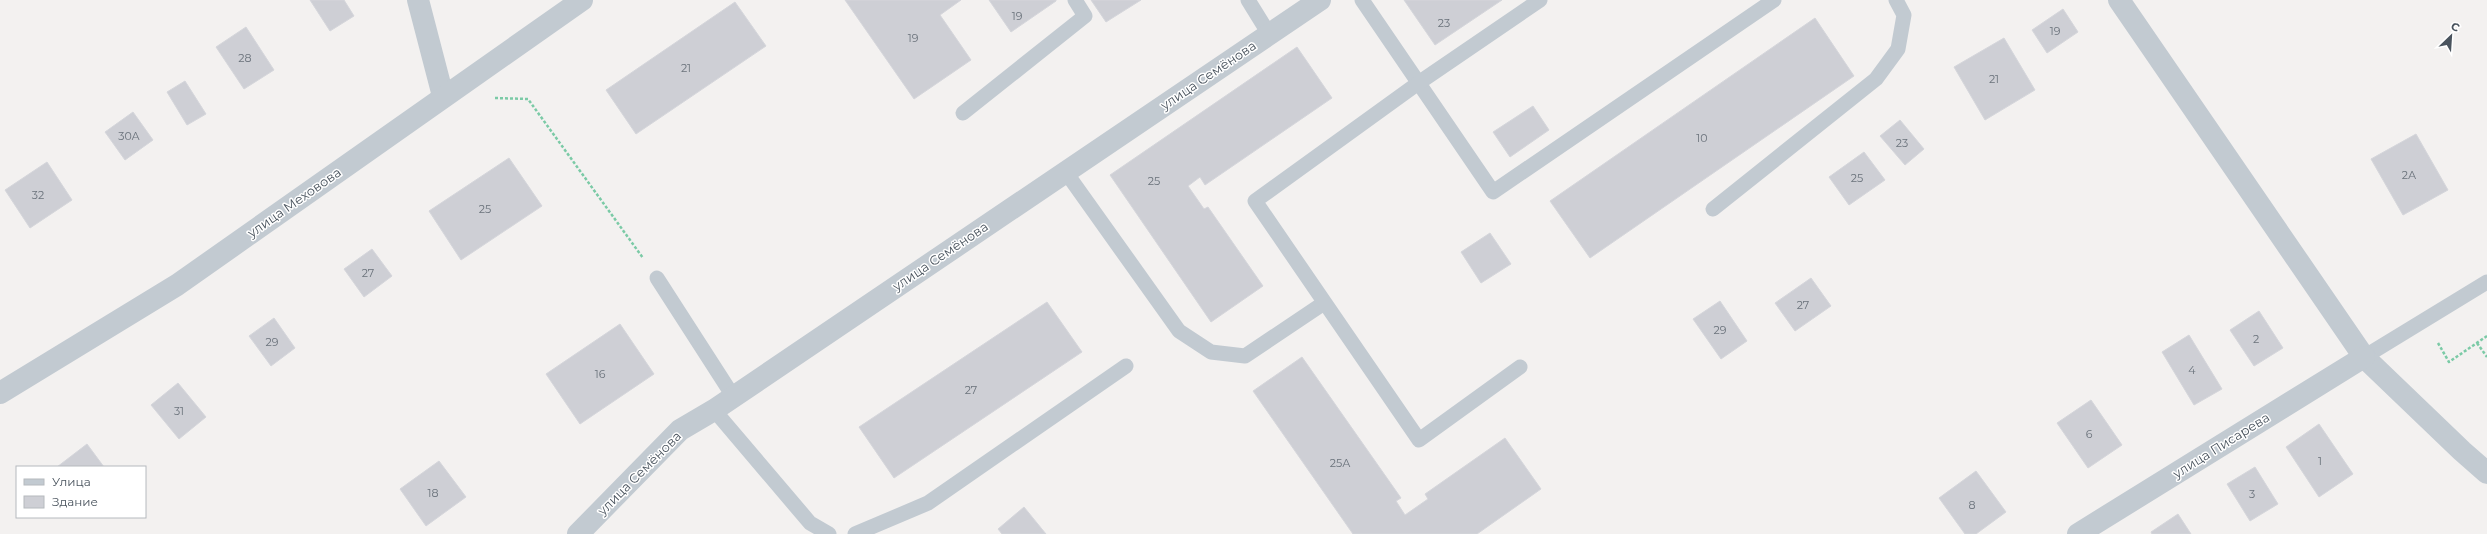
<svg xmlns="http://www.w3.org/2000/svg" width="2487" height="534" viewBox="0 0 2487 534" font-family="Montserrat,sans-serif">
<style>
.building{fill:#cecfd5;stroke:#d5d6db}
.lines{fill:none;stroke-linecap:round;stroke-linejoin:round}
.path{stroke:#7bcaa6;stroke-width:2.5;stroke-dasharray:3 2;stroke-linecap:butt}
.service{stroke:#c2cad1;stroke-width:15}
.minor{stroke:#c2cad1;stroke-width:22}
.tertiary{stroke:#c2cad1;stroke-width:22}
.labels{text-anchor:middle;dominant-baseline:central;stroke-width:3;stroke-linejoin:round;paint-order:stroke}
.number-label{font-size:11px;fill:#6a727b}
.street-label{font-size:13px;fill:#49535d;stroke:#fff}
</style>
<rect width="100%" height="100%" fill="#f3f1f0"/>
<!-- building -->
<g class="building">
<polygon points="310,0 344,0 354,16 330,31"/>
<polygon points="845,0 961,0 940,15 971,60 914,99"/>
<polygon points="989,0 1056,0 1056,1 1011,32"/>
<polygon points="1091,0 1141,0 1106,22"/>
<polygon points="1404,0 1502,0 1435,45"/>
<polygon points="735,2 766,46 636,134 606,90"/>
<polygon points="2063,9 2078,32 2047,53 2032,30"/>
<polygon points="1815,18 1854,76 1590,258 1550,201"/>
<polygon points="246,27 274,70 244,89 216,47"/>
<polygon points="2004,38 2035,90 1985,120 1954,67"/>
<polygon points="1297,47 1332,98 1205,185 1200,177 1188,186 1204,209 1208,207 1263,286 1211,322 1110,175"/>
<polygon points="185,81 206,114 187,125 167,92"/>
<polygon points="1533,106 1549,130 1510,157 1493,132"/>
<polygon points="133,112 153,140 125,160 105,132"/>
<polygon points="1900,120 1924,149 1905,165 1880,136"/>
<polygon points="2416,134 2448,190 2403,215 2371,159"/>
<polygon points="1864,152 1885,180 1849,205 1829,177"/>
<polygon points="509,158 542,206 461,260 429,211"/>
<polygon points="47,162 72,200 30,228 5,190"/>
<polygon points="1490,233 1511,264 1481,283 1461,252"/>
<polygon points="372,249 392,276 364,297 344,269"/>
<polygon points="1811,278 1831,306 1795,331 1775,303"/>
<polygon points="1720,301 1747,341 1721,359 1693,319"/>
<polygon points="1047,302 1082,352 894,478 859,427"/>
<polygon points="2259,311 2283,348 2254,366 2230,330"/>
<polygon points="274,318 295,348 271,366 249,336"/>
<polygon points="620,324 654,374 580,424 546,374"/>
<polygon points="2189,335 2222,389 2194,405 2162,352"/>
<polygon points="1302,357 1401,498 1396,501 1405,515 1428,499 1425,494 1505,438 1541,489 1477,534 1353,534 1253,391"/>
<polygon points="178,383 206,417 179,439 151,405"/>
<polygon points="2091,400 2122,445 2088,468 2057,423"/>
<polygon points="2319,424 2353,474 2319,497 2286,447"/>
<polygon points="87,444 104,467 57,467"/>
<polygon points="439,461 466,497 426,526 400,489"/>
<polygon points="2255,467 2278,504 2250,521 2227,484"/>
<polygon points="1976,471 2006,512 1976,534 1965,534 1939,498"/>
<polygon points="1024,507 1046,534 1002,534 998,529"/>
<polygon points="2178,514 2191,534 2152,534 2151,532"/>
</g>
<g class="lines">
<!-- path -->
<g class="path">
<polyline points="495,98 528,99 643,258"/>
<polyline points="2438,343 2449,362 2487,336"/>
<polyline points="2477,343 2487,357"/>
</g>
<!-- service -->
<g class="service">
<polyline points="1248,0 1269,34"/>
<polyline points="1362,0 1493,192 1774,0"/>
<polyline points="963,113 1085,16 1075,0"/>
<polyline points="1065,171 1179,331 1211,352 1245,356 1324,303"/>
<polyline points="1713,209 1876,79 1898,49 1904,15 1896,0"/>
<polyline points="657,278 733,396"/>
<polyline points="2364,357 2487,282"/>
<polyline points="1520,367 1419,440 1255,201 1417,84 1540,0"/>
<polyline points="714,410 810,523 829,534"/>
<polyline points="855,534 928,503 1126,366"/>
</g>
<!-- minor -->
<g class="minor">
<polyline points="418,0 443,96"/>
<polyline points="2119,0 2364,357 2462,451 2487,473"/>
<polyline points="578,534 680,430 714,410 1320,0"/>
<polyline points="2078,534 2364,357"/>
</g>
<!-- tertiary -->
<polyline class="tertiary" points="0,393 177,285 582,0"/>
</g>
<g class="labels">
<!-- number labels -->
<g class="number-label">
<text x="1017" y="16">19</text>
<text x="1444" y="23">23</text>
<text x="2055" y="31">19</text>
<text x="913" y="38">19</text>
<text x="245" y="58">28</text>
<text x="686" y="68">21</text>
<text x="1994" y="79">21</text>
<text x="129" y="136">30А</text>
<text x="1702" y="138">10</text>
<text x="1902" y="143">23</text>
<text x="2409" y="175">2А</text>
<text x="1857" y="178">25</text>
<text x="1154" y="181">25</text>
<text x="38" y="195">32</text>
<text x="485" y="209">25</text>
<text x="368" y="273">27</text>
<text x="1803" y="305">27</text>
<text x="1720" y="330">29</text>
<text x="2256" y="339">2</text>
<text x="272" y="342">29</text>
<text x="2192" y="370">4</text>
<text x="600" y="374">16</text>
<text x="971" y="390">27</text>
<text x="179" y="411">31</text>
<text x="2089" y="434">6</text>
<text x="2320" y="461">1</text>
<text x="1340" y="463">25А</text>
<text x="433" y="493">18</text>
<text x="2252" y="494">3</text>
<text x="1972" y="505">8</text>
</g>
<!-- street labels -->
<g class="street-label">
<text transform="translate(1208 75) rotate(-34)">улица Семёнова</text>
<text transform="translate(294 202) rotate(-35)">улица Меховова</text>
<text transform="translate(940 256) rotate(-34)">улица Семёнова</text>
<text transform="translate(2221 445) rotate(-32)">улица Писарева</text>
<text transform="translate(639 473) rotate(-45)">улица Семёнова</text>
</g>
</g>
<!-- legend -->
<rect x="16" y="466" width="130" height="52" fill="#ffffff" stroke="#b6babe"/>
<rect x="24" y="479" width="20" height="6" fill="#c2cad1" stroke="#b6babe"/>
<text x="52" y="486" font-size="12" fill="#49535d">Улица</text>
<rect x="24" y="496" width="20" height="12" fill="#cecfd5" stroke="#b6babe"/>
<text x="52" y="506" font-size="12" fill="#49535d">Здание</text>
<!-- north arrow -->
<g transform="translate(2451 36) rotate(25)" stroke="#ffffff" stroke-width="3" paint-order="stroke">
<path d="M0-3L7 15L0 10L-7 15Z" fill="#49535d"/>
<text y="-6" font-size="11" font-weight="bold" text-anchor="middle" fill="#49535d">С</text>
</g>
</svg>
